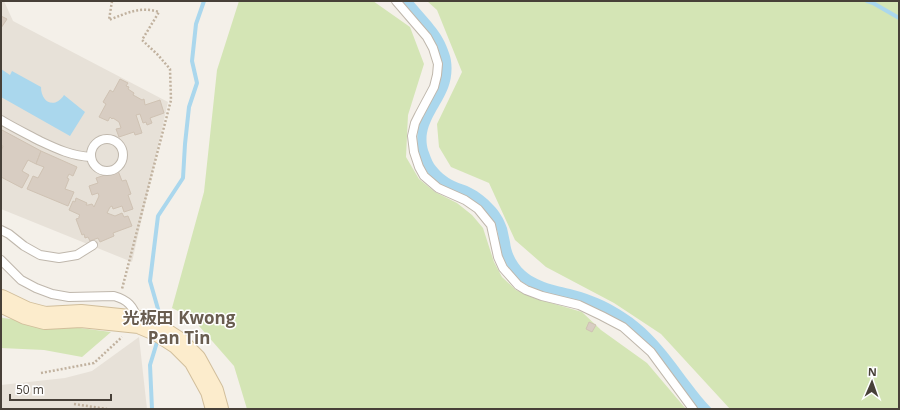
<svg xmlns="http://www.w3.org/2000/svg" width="900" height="410" viewBox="0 0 900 410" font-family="'Open Sans','Noto Sans TC',sans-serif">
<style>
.residential{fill:#e7e1d8}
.green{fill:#d4e5b5}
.water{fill:#aad7ed}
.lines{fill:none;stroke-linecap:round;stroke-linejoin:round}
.stream{stroke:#aad7ed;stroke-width:4}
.building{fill:#d8cdc2;stroke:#cfc2b3}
.service-casing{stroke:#bfb7ac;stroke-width:10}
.secondary-casing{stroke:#d1be9b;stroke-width:24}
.path{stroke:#c0b19e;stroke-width:2.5;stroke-dasharray:2 2;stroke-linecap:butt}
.service{stroke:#fff;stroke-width:8}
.secondary{stroke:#fceccc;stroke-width:22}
.labels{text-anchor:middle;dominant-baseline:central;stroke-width:3;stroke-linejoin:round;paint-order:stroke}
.district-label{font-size:17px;font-weight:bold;fill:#695d50;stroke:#fff}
</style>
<rect width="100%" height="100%" fill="#f4f0e9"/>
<!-- residential -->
<g class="residential">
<polygon points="1,1 4,1 13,21 168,102 132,262 1,209"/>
<polygon points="139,337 147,409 1,409 1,385 65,378 92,371"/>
</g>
<!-- green -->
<g class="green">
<polygon points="239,1 373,1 410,27 424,64 408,115 406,157 419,179 435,192 457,203 472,215 483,228 494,262 502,277 516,290 534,298 582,312 601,330 647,363 686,409 247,409 234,366 192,318 172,308 204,192 217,70"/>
<polygon points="427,1 899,1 899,409 730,409 661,334 614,303 546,267 515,240 489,183 451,167 439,147 437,124 462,72 437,10"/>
<polygon points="1,317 3,318 111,332 82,357 44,350 1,348"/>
</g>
<!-- water -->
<g class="water">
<path d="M400,1h13c13,16 30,31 36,52 4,10 3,25 -1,35 -8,21 -27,38 -20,62 2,5 3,9 6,14 5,7 12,13 20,17 6,3 12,4 17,7 8,4 16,10 22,17 6,6 11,14 14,23 1,5 2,9 3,14 1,11 7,22 15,29 16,14 37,15 56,21 16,5 31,12 44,21 39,25 56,63 87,96h-15l-73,-85c-15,-9 -30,-17 -47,-23 -17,-6 -36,-7 -52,-17 -13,-7 -22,-22 -25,-36 -2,-6 -1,-13 -3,-18 -2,-5 -5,-9 -8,-13 -3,-5 -8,-10 -12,-14 -9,-6 -21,-9 -31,-14 -24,-14 -33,-39 -27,-65l22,-58z"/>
<path d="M1,69l9,6 2,-4 29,16c0,16 14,22 23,8l21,17 -15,24 -69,-39z"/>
</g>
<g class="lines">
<!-- stream -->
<g class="stream">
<polyline points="867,1 873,3 899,18"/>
<polyline points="162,323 150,281 158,216 183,178 185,144 189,107 197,83 192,61 196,24 204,1"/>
<polyline points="152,409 150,365 158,339"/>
</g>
</g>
<!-- building -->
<g class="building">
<polygon points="1,16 7,19 1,28"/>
<polygon points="120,79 128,83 126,86 129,87 128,89 134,93 133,95 135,96 142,100 144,99 145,105 160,100 164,113 150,118 152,123 147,125 146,122 143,123 140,114 136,115 142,133 135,135 134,132 119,137 116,129 121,128 119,122 113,118 112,119 110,117 108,121 99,117 106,104 103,102 110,90 113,92"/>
<polygon points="2,130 41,151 36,164 28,160 22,171 29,175 22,188 1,177 1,151 3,146 1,145 1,133"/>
<polygon points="41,151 77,167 73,176 69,174 67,178 69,179 65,189 74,192 68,206 27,189 33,176 38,178 44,167 36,164"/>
<polygon points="117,168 122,181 126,180 131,194 128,195 133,209 124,212 122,206 113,209 112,206 110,207 107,213 115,216 122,213 124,217 128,216 132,226 113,233 114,236 100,242 98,238 90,241 88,237 85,238 84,234 82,235 76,219 79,218 79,216 80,215 69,210 73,201 75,202 76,198 87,203 86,205 88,205 92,204 94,207 99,196 98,193 92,195 89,186 98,183 96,178 105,175 105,173"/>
<polygon points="589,322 596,325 592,332 586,329"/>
</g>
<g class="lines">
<defs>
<g id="service">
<polyline points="396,1 427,37 433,48 438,64 437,75 434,87 419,115 415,123 412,136 414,152 419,167 424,176 438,188 465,200 478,209 491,225 498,257 503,268 518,285 526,290 542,296 579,305 602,316 623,327 651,352 693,409"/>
<path d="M1,120c13,8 26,14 39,21 17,8 32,15 51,16"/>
<circle cx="107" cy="155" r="16"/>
<polyline points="1,230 9,234 24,246 40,255 59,258 77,255 93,245"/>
<path d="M1,260l20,20 15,8 16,6 17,3 45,-1c14,4 19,10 24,24"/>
</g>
<polyline id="secondary" points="1,301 26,313 45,318 81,316 139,322 158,330 178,343 195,360 212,391 217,409"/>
</defs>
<!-- service casing -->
<use href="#service" class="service-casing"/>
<!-- secondary casing -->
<use href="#secondary" class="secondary-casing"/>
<!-- path -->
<g class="path">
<path d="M112,1l-3,19c18,-7 31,-14 50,-8l-17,28 16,15 12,14 1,31 -49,189"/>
<polyline points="41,373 94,363 122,337"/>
<polyline points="74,404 107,409"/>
</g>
<!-- service -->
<use href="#service" class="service"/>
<!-- secondary -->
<use href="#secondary" class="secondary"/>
</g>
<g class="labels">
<!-- district labels -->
<g class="district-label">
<text x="179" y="317">光板田 Kwong<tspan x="179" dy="20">Pan Tin</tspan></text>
</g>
</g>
<!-- border -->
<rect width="900" height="410" fill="none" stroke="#474038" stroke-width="4"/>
<!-- north arrow -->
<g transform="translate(872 382) rotate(2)" stroke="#ffffff" stroke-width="3" paint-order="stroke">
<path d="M0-3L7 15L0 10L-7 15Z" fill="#474038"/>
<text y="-6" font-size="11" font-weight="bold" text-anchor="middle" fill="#474038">N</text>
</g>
<!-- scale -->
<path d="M10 394v6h101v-6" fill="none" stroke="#474038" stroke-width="2"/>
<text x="16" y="394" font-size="12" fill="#474038" stroke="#ffffff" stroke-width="3" paint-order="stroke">50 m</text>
</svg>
